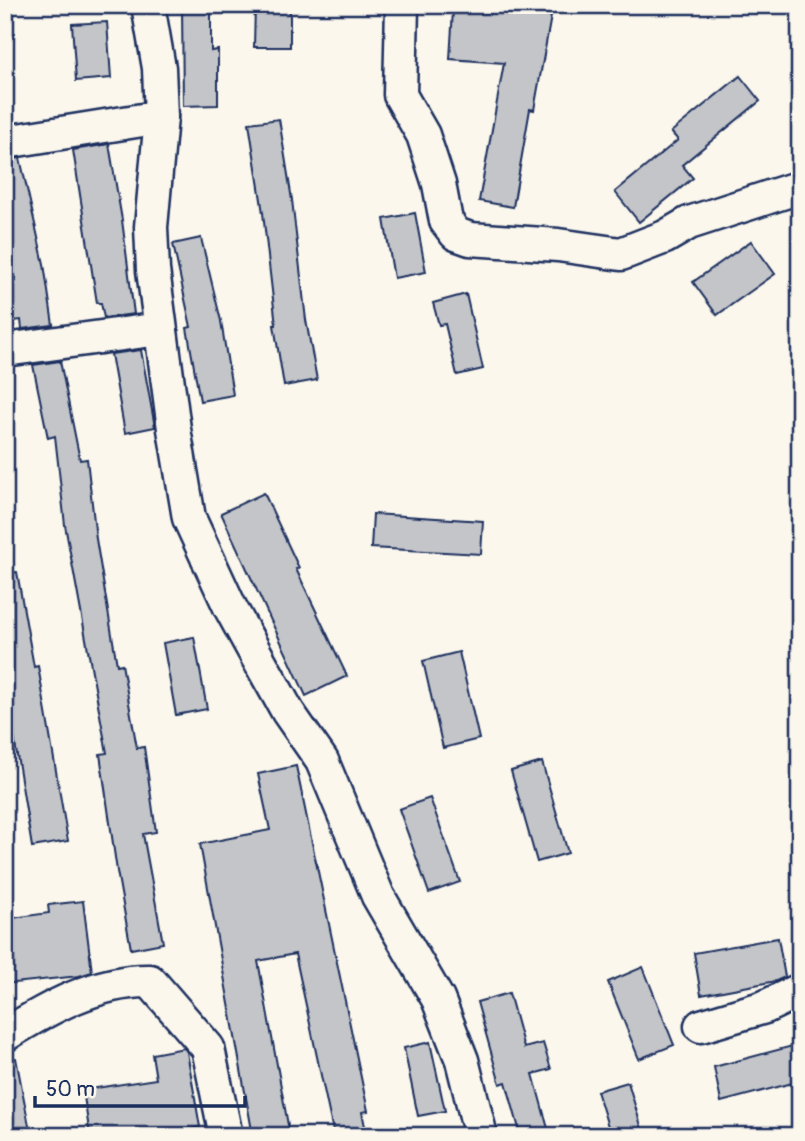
<svg xmlns="http://www.w3.org/2000/svg" width="805" height="1141" viewBox="0 0 805 1141" font-family="Pangolin,sans-serif">
<style>
.building{fill:#c3c5c9;stroke:#1b2f5e;stroke-width:2}
.lines{fill:none;stroke-linecap:round;stroke-linejoin:round}
.street-casing{stroke:#1b2f5e;stroke-width:37}
.street{stroke:#fbf7ec;stroke-width:32}
</style>
<rect width="100%" height="100%" fill="#fbf7ec"/>
<filter id="ink" filterUnits="userSpaceOnUse"><feTurbulence type="fractalNoise" baseFrequency=".0143" numOctaves="2"/><feDisplacementMap in="SourceGraphic" scale="14" xChannelSelector="R" yChannelSelector="G"/><feConvolveMatrix kernelMatrix="1 2 1 2 8 2 1 2 1" color-interpolation-filters="sRGB"/></filter>
<g filter="url(#ink)">
<!-- building -->
<g class="building">
<polygon points="182,5 211,5 211,51 218,50 218,105 183,106"/>
<polygon points="255,5 290,5 290,47 254,47"/>
<polygon points="515,5 553,5 534,110 530,109 513,207 479,201 504,63 450,59 453,10 513,14"/>
<polygon points="107,22 111,78 76,81 72,24"/>
<polygon points="740,76 760,101 682,165 693,178 639,222 615,192 678,140 671,132"/>
<polygon points="279,119 292,200 306,320 317,380 284,386 274,325 276,325 263,213 249,123"/>
<polygon points="109,144 122,220 134,314 104,318 101,303 97,303 73,150"/>
<polygon points="20,158 44,264 53,325 22,329 21,320 5,322 5,283 16,281 5,235 5,160"/>
<polygon points="415,213 426,272 394,278 384,219"/>
<polygon points="201,238 221,321 233,395 200,401 187,328 191,327 173,244"/>
<polygon points="751,241 775,274 717,315 693,282"/>
<polygon points="466,294 483,369 457,375 445,324 439,325 433,303"/>
<polygon points="141,350 155,427 125,433 111,354"/>
<polygon points="60,361 80,460 87,459 96,539 117,665 122,664 137,748 144,747 156,832 143,834 163,943 131,949 117,871 100,754 107,753 65,525 55,436 48,438 33,365"/>
<polygon points="264,493 299,568 296,569 347,676 306,696 221,513"/>
<polygon points="373,514 483,521 481,554 371,548"/>
<polygon points="17,572 34,667 38,666 68,841 32,847 5,682 5,573"/>
<polygon points="194,637 207,709 176,715 163,643"/>
<polygon points="459,652 479,739 443,748 423,661"/>
<polygon points="542,762 568,853 537,862 511,771"/>
<polygon points="296,766 368,1111 362,1112 367,1136 334,1136 295,954 258,961 290,1136 253,1136 200,844 270,830 258,774"/>
<polygon points="430,798 460,882 429,893 399,809"/>
<polygon points="83,901 92,972 79,976 5,984 5,919 49,913 48,905"/>
<polygon points="778,938 785,977 776,981 701,995 694,953"/>
<polygon points="643,967 674,1045 639,1059 608,982"/>
<polygon points="509,993 524,1048 543,1043 551,1069 533,1074 550,1136 521,1136 506,1082 500,1084 477,1002"/>
<polygon points="430,1042 445,1111 418,1116 404,1048"/>
<polygon points="800,1044 800,1081 721,1102 714,1067"/>
<polygon points="184,1048 187,1052 200,1127 150,1136 90,1136 83,1090 156,1079 152,1054"/>
<polygon points="16,1058 31,1136 5,1136 5,1059"/>
<polygon points="628,1082 644,1136 611,1136 597,1091"/>
</g>
<g class="lines">
<defs>
<g id="street">
<polyline points="148,5 159,68 161,117 151,227 153,270 174,429 189,518 230,607 259,660 288,712 322,761 378,896 438,999 462,1060 481,1136"/>
<polyline points="402,5 400,95 423,135 439,184 446,221 456,234 470,239 558,245 621,254 665,237 689,223 800,187"/>
<polyline points="5,142 161,117"/>
<polyline points="5,350 160,329"/>
<polyline points="701,1026 765,1007 800,990"/>
<path d="M5,1035c43,-27 93,-55 145,-54l58,67 18,88"/>
</g>
</defs>
<!-- street casing -->
<use href="#street" class="street-casing"/>
<!-- street -->
<use href="#street" class="street"/>
</g>
</g>
<!-- margin -->
<rect width="805" height="1141" fill="none" stroke="#fbf7ec" stroke-width="28"/>
<rect x="14" y="14" width="777" height="1113" fill="none" stroke="#1b2f5e" stroke-width="2.5" filter="url(#ink)"/>
<!-- scale -->
<path d="M35 1096v10h210v-10" fill="none" stroke="#1b2f5e" stroke-width="3.5"/>
<text x="46" y="1096" font-size="21" fill="#1b2f5e" stroke="#fbf7ec" stroke-width="5" paint-order="stroke">50 m</text>
</svg>
